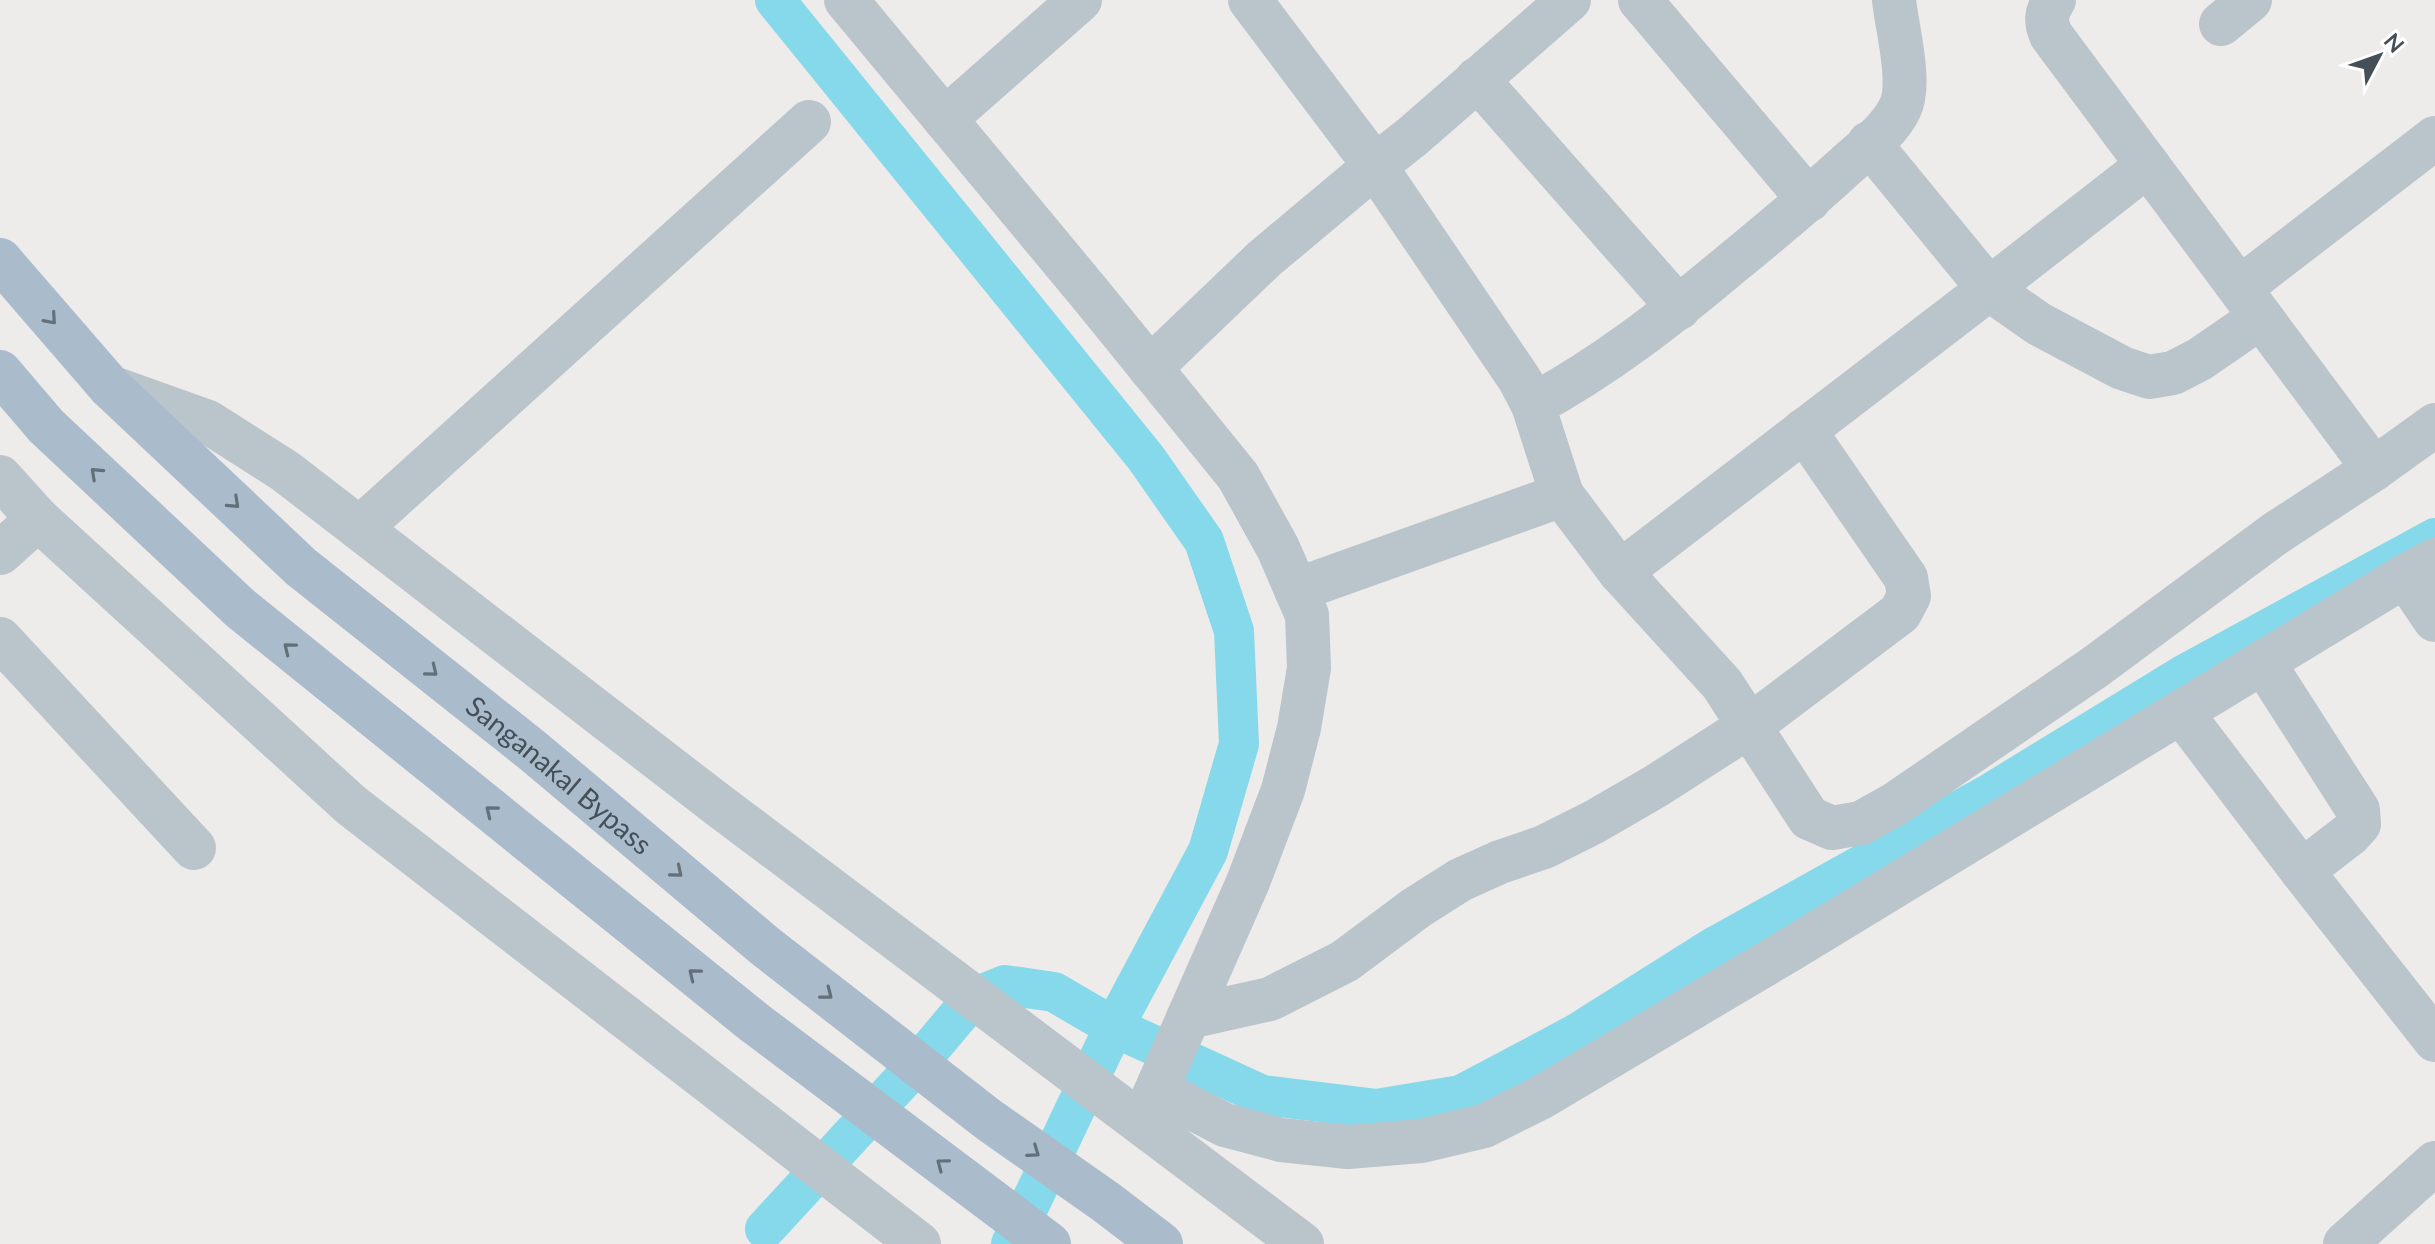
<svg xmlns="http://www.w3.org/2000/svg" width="2435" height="1244" viewBox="0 0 2435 1244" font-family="Lato,sans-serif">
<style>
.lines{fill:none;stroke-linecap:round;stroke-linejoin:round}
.canal{stroke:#85d9ea;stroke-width:40}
.minor{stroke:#b9c4cb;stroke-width:44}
.major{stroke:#aabccb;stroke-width:44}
.oneway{stroke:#63707a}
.labels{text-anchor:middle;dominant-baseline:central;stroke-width:8;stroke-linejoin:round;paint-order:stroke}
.street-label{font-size:28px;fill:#444f58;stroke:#fff}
</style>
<rect width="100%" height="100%" fill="#eeebeb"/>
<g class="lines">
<!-- canal -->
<g class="canal">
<polyline points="775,0 1146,458 1204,541 1234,631 1239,744 1208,851 1114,1027 1011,1244"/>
<polyline points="765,1229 920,1061 973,998 1005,985 1054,992 1114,1027 1262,1095 1377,1109 1461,1095 1576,1034 1714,947 1989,794 2185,674 2435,538"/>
</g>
<!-- minor -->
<g class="minor">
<polyline points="846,0 1091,295 1238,476 1278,548 1307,615 1309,668 1299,728 1283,790 1248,882 1144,1118"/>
<polyline points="1250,0 1375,166 1520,380 1533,405 1562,495 1620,572 1722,684 1809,818 1832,828 1861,823 1895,804 2095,667 2276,533 2374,469 2435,425"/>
<polyline points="1640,0 1809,200"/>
<path d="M2054,0c-8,13 -9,21 -3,35l323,434"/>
<polyline points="2221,24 2250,0"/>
<polyline points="1477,79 1679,308"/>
<polyline points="945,119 1080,0"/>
<polyline points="1869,143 1989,289 2039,324 2122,368 2149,377 2173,373 2200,359 2261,317"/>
<polyline points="2240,288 2435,138"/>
<polyline points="1150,368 1264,259 1375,166 1413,136 1569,0"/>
<polyline points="110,387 208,422 285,471 717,804 1302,1244"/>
<path d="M1533,405c72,-39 135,-88 198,-141 38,-31 75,-62 111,-95 19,-18 47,-37 58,-61 12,-24 -3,-80 -6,-108"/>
<polyline points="0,477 38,519 351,805 919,1244"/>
<polyline points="360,528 809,122"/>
<polyline points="0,553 38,519"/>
<polyline points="1620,572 1989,289 2148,165"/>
<polyline points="2405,576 2435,620"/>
<polyline points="1296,590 1562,495"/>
<polyline points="0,639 194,848"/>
<polyline points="2263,662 2358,810 2359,824 2350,834 2302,871 2435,1040"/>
<polyline points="2181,712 2302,871"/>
<polyline points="1189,1017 1270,999 1345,961 1416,908 1460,880 1500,862 1544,847 1594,822 1656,786 1751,725 1900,613 1909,596 1906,578 1804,430"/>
<polyline points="1157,1090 1225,1125 1281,1140 1348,1147 1421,1141 1484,1126 1540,1098 1786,952 2405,576 2435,560"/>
<polyline points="2345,1244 2435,1163"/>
</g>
<!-- major -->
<g class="major">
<path id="s1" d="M0,260l110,127 191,180 232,184 232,195 224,174 117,82 55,42"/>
<polyline points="0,372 46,426 240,608 755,1023 1049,1244"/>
</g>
</g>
<!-- one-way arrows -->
<defs><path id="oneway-chevron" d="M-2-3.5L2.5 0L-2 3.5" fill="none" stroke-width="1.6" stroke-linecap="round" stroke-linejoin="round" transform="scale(2)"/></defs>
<g class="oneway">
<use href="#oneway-chevron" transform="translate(51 319) rotate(49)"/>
<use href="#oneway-chevron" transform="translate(96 473) rotate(-137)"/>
<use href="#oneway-chevron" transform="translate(234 503) rotate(43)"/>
<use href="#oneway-chevron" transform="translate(289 648) rotate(-141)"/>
<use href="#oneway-chevron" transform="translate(432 671) rotate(39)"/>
<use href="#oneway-chevron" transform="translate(491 811) rotate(-141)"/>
<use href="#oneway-chevron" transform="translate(677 872) rotate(40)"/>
<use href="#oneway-chevron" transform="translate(694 974) rotate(-141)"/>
<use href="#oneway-chevron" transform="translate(827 994) rotate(38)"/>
<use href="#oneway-chevron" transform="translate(1034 1152) rotate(35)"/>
<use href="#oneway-chevron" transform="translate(942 1164) rotate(-143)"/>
</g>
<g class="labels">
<!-- street labels -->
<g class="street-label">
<text stroke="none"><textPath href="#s1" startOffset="762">Sanganakal Bypass</textPath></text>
</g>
</g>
<!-- north arrow -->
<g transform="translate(2379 56) rotate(49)" stroke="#ffffff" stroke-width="6" paint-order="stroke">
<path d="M0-6L14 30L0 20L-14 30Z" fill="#444f58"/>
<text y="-12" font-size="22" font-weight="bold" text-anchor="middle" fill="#444f58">N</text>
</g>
</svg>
